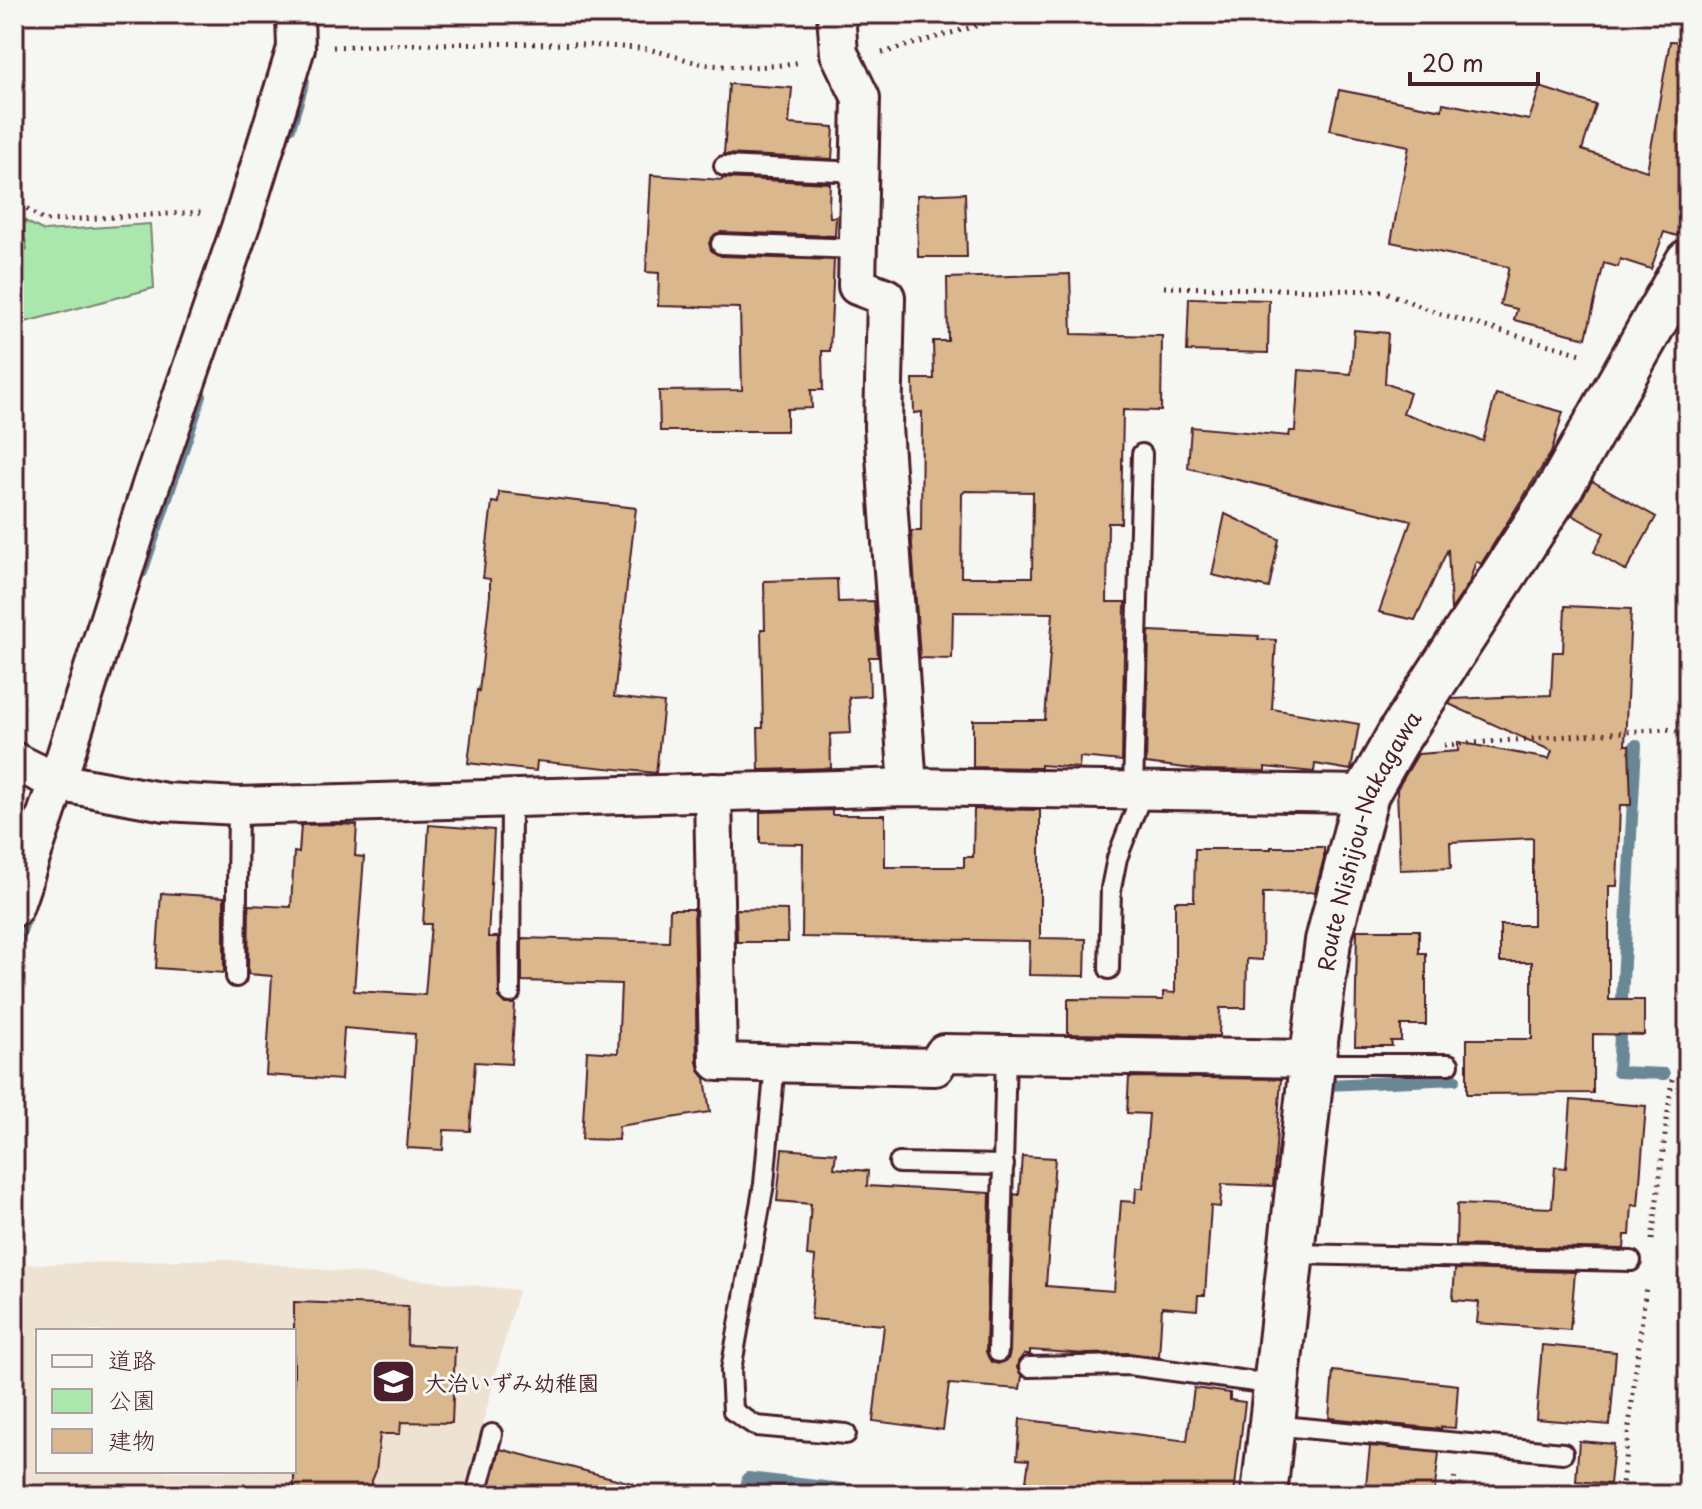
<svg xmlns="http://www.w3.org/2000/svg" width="1702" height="1509" viewBox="0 0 1702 1509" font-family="'Playpen Sans','Klee One',sans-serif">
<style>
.built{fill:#eee3d3;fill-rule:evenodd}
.green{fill:#a9e7ad;stroke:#7a836c;stroke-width:2}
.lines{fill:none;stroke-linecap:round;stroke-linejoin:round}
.stream{stroke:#6a8795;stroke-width:12}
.building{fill:#dab78c;stroke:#4a1f2b;stroke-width:2;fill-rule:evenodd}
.service-casing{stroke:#4a1f2b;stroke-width:24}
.minor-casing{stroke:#4a1f2b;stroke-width:42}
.secondary-casing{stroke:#4a1f2b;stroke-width:50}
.path{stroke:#4a1f2b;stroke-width:5;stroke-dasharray:2 6;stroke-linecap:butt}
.service{stroke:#f6f6f2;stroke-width:18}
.minor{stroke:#f6f6f2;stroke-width:36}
.secondary{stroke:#f6f6f2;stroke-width:44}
.labels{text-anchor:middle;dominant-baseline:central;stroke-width:6;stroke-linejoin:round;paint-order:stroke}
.street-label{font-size:22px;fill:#4a1f2b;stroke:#f6f6f2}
.poi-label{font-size:22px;font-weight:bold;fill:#4a1f2b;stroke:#f6f6f2;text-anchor:start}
</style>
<rect width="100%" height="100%" fill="#f6f6f2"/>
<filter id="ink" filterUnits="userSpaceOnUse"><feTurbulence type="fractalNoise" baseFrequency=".0125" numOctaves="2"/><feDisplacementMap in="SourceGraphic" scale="16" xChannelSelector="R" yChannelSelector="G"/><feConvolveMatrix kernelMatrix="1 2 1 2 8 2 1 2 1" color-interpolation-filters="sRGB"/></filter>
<g filter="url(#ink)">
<!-- built -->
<path class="built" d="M222,1259l296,31 -54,205h-450v-230zM38,1331h256v140h-256z"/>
<!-- green -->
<polygon class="green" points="21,219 44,231 150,224 154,288 14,325 14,254 27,250"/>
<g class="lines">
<!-- stream -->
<g class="stream">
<polyline points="290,128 304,81"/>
<polyline points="142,572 201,396"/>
<polyline points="1636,745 1618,1072 1664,1074"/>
<polyline points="14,952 29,907"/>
<polyline points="1328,1085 1455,1079"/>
<polyline points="744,1495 748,1478 893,1495"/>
</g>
</g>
<!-- building -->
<g class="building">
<polygon points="1670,41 1688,42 1688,205 1677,236 1664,232 1651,269 1620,259 1618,267 1604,263 1586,338 1514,320 1517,309 1500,305 1509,267 1391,242 1409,146 1330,130 1339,90 1442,110 1443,103 1529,120 1540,87 1596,105 1582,150 1647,171"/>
<polygon points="729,84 792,88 789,124 834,127 832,159 724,154"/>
<polygon points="651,175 722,180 722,178 830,183 829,205 830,217 836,217 835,236 721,232 715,234 709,243 711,250 721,256 834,260 830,351 822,351 823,390 811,390 812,408 787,409 787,431 660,431 659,391 742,390 740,308 658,306 659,273 646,272"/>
<polygon points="965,193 967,257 918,257 917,195"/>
<path d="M1070,274l2,60 90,2 -1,75 -38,-1 -2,113h-13l-1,79h18l-3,159 -42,-4 -1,11 -38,-3v3l-68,-1v-47h72l8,-107 -100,-1 -1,47 -32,-1 -9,-127h10l1,-119 -8,1 -1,-34h21l-1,-38h15l-1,-63zM965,491l68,1 -1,85h-71l1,-83z"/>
<polygon points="1189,298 1269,300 1268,353 1187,351"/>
<polygon points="1354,330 1388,333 1385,383 1410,393 1403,413 1483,441 1496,394 1563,412 1551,453 1481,564 1476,561 1469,583 1451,610 1448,549 1415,620 1379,612 1411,521 1188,468 1191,427 1289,436 1290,431 1295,431 1299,370 1351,374"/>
<polygon points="1592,481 1656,517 1626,571 1594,552 1604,533 1572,515"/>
<polygon points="499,492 636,508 614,697 664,703 656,773 537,761 536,771 468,763 477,690 479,691 490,595 490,579 483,578 492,502 498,503"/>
<polygon points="1225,514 1279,539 1269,588 1212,575"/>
<polygon points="837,579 838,602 874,601 878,657 869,657 870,696 849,697 851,733 830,734 831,768 759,770 758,728 763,728 761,629 765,629 764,581"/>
<polygon points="1565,606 1631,609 1625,745 1629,745 1631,805 1620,805 1617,886 1609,886 1609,1000 1644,1000 1644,1035 1593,1034 1593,1093 1467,1094 1467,1039 1532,1039 1532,962 1500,962 1500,925 1533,925 1533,838 1450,842 1451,868 1400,870 1397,789 1418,754 1458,751 1458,742 1549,759 1552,751 1449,704 1452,699 1551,695 1553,652 1563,652"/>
<polygon points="1149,631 1259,636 1258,639 1276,640 1272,709 1359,724 1351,770 1315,764 1314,772 1265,767 1265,771 1201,770 1146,763"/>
<polygon points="974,809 1040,810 1040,938 1086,939 1085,976 1029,975 1030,941 802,937 803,844 760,843 760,812 832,810 832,815 885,815 885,867 964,867 964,857 973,857"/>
<polygon points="337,824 357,825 355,856 364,857 354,991 425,995 431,924 423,924 429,825 494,830 488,937 498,937 499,998 505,1004 515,1004 511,1064 475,1062 470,1131 444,1130 443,1150 407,1148 415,1034 344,1028 341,1080 266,1075 272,976 248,974 249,905 291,907 294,852 299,853 301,825"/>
<polygon points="1271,847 1324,847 1324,858 1315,892 1263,893 1262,960 1247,959 1246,1008 1220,1008 1219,1036 1068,1034 1068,999 1163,1000 1163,992 1175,993 1175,901 1194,901 1195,849 1271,849"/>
<polygon points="161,893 224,897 224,973 156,968"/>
<polygon points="670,909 694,909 697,1062 700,1072 705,1078 710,1112 619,1126 618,1140 582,1139 587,1051 618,1053 621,984 522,981 522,938 669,942"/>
<polygon points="736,909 787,910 788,942 737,942"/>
<polygon points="1357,930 1419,930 1419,953 1426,953 1426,1025 1401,1025 1401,1041 1391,1041 1392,1046 1355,1046"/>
<polygon points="1129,1077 1281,1079 1273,1186 1222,1184 1220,1207 1211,1206 1205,1295 1198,1295 1197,1310 1162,1307 1159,1357 1129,1353 1086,1354 1030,1350 1030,1354 1024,1354 1018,1362 1017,1368 1022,1376 1020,1389 949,1384 943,1430 873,1421 884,1325 811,1319 815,1257 807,1256 811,1204 777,1201 782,1149 836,1153 834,1168 868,1171 867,1186 990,1193 986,1352 991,1362 998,1364 1008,1359 1010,1352 1014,1194 1019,1195 1022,1156 1055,1158 1046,1286 1114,1291 1121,1201 1135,1202 1136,1188 1143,1188 1149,1114 1127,1113"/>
<polygon points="1571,1100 1646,1106 1638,1206 1632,1205 1630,1235 1625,1235 1624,1249 1456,1245 1457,1204 1552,1208 1555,1167 1566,1168"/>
<polygon points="1455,1269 1575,1272 1570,1330 1477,1323 1479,1302 1453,1300"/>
<polygon points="294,1302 408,1306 407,1345 455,1347 452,1423 401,1422 400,1434 380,1434 376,1471 366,1495 294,1495"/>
<polygon points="1542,1345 1616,1352 1610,1425 1536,1419"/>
<polygon points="1333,1371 1458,1385 1455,1428 1441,1427 1441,1429 1329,1418"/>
<polygon points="1194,1388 1230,1393 1230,1400 1245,1402 1234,1495 1024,1495 1029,1460 1017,1459 1020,1419 1187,1441"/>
<polygon points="1579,1441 1614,1444 1610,1484 1576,1481"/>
<polygon points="1370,1446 1439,1453 1434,1495 1365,1495"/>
<polygon points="500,1449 632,1483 630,1495 488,1495"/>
</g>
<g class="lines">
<defs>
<g id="service">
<polyline points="724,166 860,172"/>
<polyline points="721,244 858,249"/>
<polyline points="1133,791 1142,454"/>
<polyline points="1109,969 1111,888 1117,858 1143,791"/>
<polyline points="236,977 238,806"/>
<polyline points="510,993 511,798"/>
<polyline points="775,1063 764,1184 731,1370 733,1411 756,1426 846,1434"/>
<polyline points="1312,1064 1449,1064"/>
<polyline points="899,1163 1004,1165"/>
<polyline points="1292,1254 1631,1261"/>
<polyline points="998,1352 1006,1054"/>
<polyline points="1029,1367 1129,1365 1277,1385"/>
<polyline points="1272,1425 1563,1453"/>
<polyline points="476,1495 492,1434"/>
</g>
<g id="minor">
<polyline points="836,14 839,53 861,98 857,286 886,297 883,427 908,787"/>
<polyline points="14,761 57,782 165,802 238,806 908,787 1366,794"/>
<polyline points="713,792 718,1062 935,1067 944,1053 1313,1059"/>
<polyline points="14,908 57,782 151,485 243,219 296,48 295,14"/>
</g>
<g id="secondary">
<path id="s1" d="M1264,1495l48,-431 16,-123 38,-147 34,-60 160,-246 128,-226"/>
</g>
</defs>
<!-- service casing -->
<use href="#service" class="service-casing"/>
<!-- minor casing -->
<use href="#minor" class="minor-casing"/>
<!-- secondary casing -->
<use href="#secondary" class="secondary-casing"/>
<!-- path -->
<g class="path">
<path d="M333,47c102,-4 204,-6 305,1 23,2 44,12 66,16 30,4 67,4 97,-2"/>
<polyline points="882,53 1017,14"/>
<polyline points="14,199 44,221 203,212"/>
<polyline points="1164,287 1383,291 1437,313 1585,355"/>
<polyline points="1444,745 1667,729 1688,735"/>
<polyline points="1652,1240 1672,1079"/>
<polyline points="1560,1487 1621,1493 1646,1286"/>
<polyline points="1453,1495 1455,1473"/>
</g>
<!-- service -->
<use href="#service" class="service"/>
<!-- minor -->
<use href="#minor" class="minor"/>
<!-- secondary -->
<use href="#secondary" class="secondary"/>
</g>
</g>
<!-- icons -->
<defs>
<symbol id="school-square" viewBox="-11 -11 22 22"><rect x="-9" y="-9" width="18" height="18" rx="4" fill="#4a1f2b" stroke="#f6f6f2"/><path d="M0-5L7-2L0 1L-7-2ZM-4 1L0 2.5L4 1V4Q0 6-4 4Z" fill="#fff"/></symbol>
</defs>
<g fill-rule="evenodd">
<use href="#school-square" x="368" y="1356" width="51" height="51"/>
</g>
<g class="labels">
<!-- street labels -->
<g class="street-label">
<text stroke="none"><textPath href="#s1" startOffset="666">Route Nishijou-Nakagawa</textPath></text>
</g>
<!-- poi labels -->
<g class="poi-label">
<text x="425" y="1381">大治いずみ幼稚園</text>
</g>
</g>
<!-- margin -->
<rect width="1702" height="1509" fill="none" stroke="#f6f6f2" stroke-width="48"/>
<rect x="24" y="24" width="1654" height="1461" fill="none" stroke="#4a1f2b" stroke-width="3" filter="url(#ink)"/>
<!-- legend -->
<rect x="36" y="1329" width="260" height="144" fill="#f6f6f2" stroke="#b1a0a2" stroke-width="2"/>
<rect x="52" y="1355" width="40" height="12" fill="#f6f6f2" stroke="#b1a0a2" stroke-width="2"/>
<text x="108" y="1369" font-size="24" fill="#4a1f2b">道路</text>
<rect x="52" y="1389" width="40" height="24" fill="#a9e7ad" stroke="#b1a0a2" stroke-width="2"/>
<text x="108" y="1409" font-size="24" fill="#4a1f2b">公園</text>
<rect x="52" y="1429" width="40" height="24" fill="#dab78c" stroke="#b1a0a2" stroke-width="2"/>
<text x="108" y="1449" font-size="24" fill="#4a1f2b">建物</text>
<!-- scale -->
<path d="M1410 72v12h128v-12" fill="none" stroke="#4a1f2b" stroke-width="4"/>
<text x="1422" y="72" font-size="24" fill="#4a1f2b" stroke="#f6f6f2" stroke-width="6" paint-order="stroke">20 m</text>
</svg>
